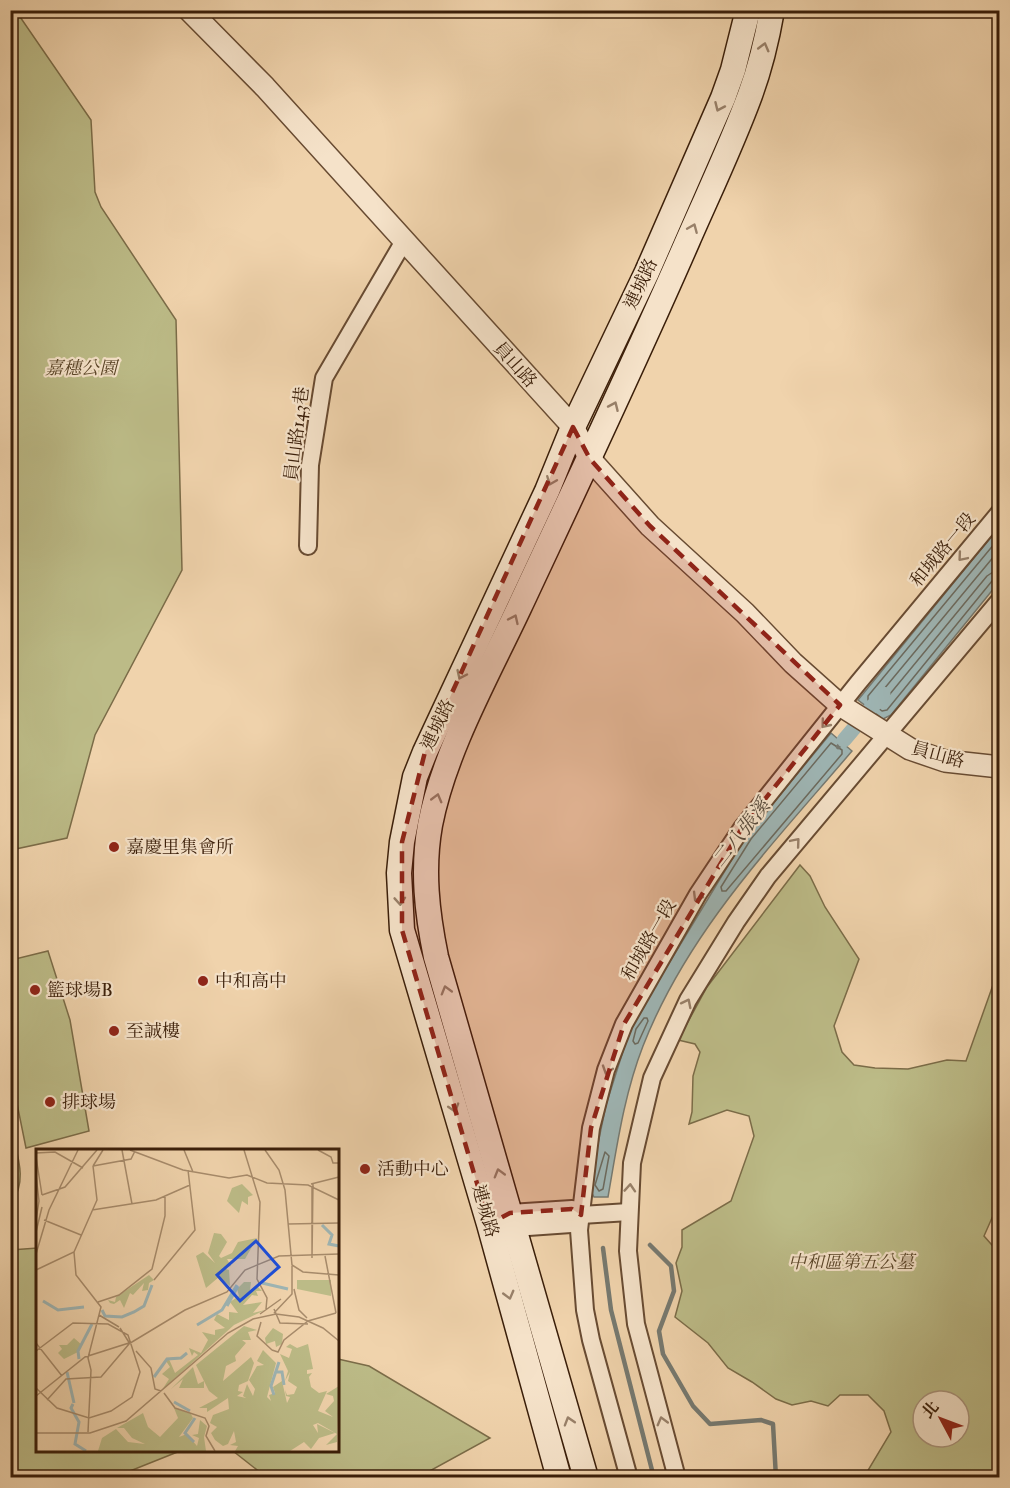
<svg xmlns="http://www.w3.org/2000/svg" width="1010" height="1488" viewBox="0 0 1010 1488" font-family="'IM FELL Double Pica','Noto Serif TC',serif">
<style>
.green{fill:#bcbb87;stroke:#7b6c48;stroke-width:1.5;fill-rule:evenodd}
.water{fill:#9eb5b4;stroke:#767970;stroke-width:1.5}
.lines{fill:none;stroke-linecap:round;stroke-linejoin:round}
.shore{stroke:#6c6a5e;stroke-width:1.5}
.stream{stroke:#767970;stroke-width:4.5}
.canal{stroke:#9eb5b4;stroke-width:15}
.minor-casing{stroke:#684b32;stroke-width:20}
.tertiary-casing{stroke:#684b32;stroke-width:24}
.secondary-casing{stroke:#3a1e09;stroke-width:27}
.minor{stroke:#f5e2c9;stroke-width:16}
.tertiary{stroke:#f5e2c9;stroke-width:21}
.secondary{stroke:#f5e2c9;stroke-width:24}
.oneway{stroke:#988069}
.marked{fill:#8f2418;fill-opacity:0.2;stroke:#8f2418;stroke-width:4.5;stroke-dasharray:12 8;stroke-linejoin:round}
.poi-dot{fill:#8f2418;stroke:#f5e2c9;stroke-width:2}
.labels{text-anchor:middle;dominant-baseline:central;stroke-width:4.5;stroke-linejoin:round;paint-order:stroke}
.street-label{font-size:18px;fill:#3a1e09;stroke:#f5e2c9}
.park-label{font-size:18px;font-style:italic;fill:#5a4528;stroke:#f5e2c9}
.poi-label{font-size:18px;fill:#3a1e09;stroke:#f5e2c9;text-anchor:start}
.water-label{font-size:20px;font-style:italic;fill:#584b3c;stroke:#f5e2c9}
.inset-river{fill:none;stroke:#9eb5b4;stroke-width:3}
.inset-road{fill:none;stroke:#a78b6b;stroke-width:1.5}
.view{fill:#1d4ed8;fill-opacity:0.15;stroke:#1d4ed8;stroke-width:3}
.inset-edge{fill:none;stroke:#3a1e09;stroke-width:3}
</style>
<rect width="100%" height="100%" fill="#f0d3ac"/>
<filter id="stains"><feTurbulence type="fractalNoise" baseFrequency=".00333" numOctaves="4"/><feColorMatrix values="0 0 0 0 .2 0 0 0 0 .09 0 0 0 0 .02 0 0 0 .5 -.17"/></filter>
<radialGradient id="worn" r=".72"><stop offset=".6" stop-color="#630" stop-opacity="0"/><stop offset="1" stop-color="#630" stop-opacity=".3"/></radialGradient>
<!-- green -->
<g class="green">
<polygon points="10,11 16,11 91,120 95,192 101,207 176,320 182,570 95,735 67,838 11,850"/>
<path d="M800,865l10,11 15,31 34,52 -25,67 8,26 12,13 21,3 33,1 39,-9 19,1 33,-93v234l-15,34 15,17v224h-135l27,-45 -7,-21 -16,-16h-28l-12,11 -17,-5 -19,4 -16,-6 -24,-17 -24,-14 -20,-25 -33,-26 7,-26 -6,-28 6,-16v-17l49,-29 23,-65 -5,-20 -22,-6 -38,14 3,-12 1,-36 7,-24 -5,-8 -17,-4 29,-53zM923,1401h36v36h-36z"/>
<polygon points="48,951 70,1020 89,1131 26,1148 11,1074 11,960"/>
<path d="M11,1127c5,25 18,54 0,76z"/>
<polygon points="37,1248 38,1450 180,1451 115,1477 11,1477 11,1250"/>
<polygon points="338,1359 369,1366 490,1438 417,1478 266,1477 233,1451 338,1450"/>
</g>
<!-- water -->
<g class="water">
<polygon points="999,527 999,582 891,715 883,719 858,700"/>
<path d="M831,733l21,18c-79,93 -164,180 -209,295 -19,49 -26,100 -35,151h-14l-5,-10 17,-82 25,-79 115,-190z"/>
</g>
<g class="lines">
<!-- shore -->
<g class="shore">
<polyline points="1000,537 868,696 868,700 882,711 887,710 992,581 1000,579"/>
<polyline points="1000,549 879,695 879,699 885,700 987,576 993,572 1000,571"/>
<polygon points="831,743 842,750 842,754 726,891 722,891 721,887 751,839"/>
<polygon points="644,1018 647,1018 648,1021 638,1043 635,1044 633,1041 636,1029"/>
<polygon points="605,1152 609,1156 603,1189 599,1191 595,1185"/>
</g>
<!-- stream -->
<g class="stream">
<polyline points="838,747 844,740"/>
<polyline points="650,1245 671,1266 674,1291 659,1331 663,1354 693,1406 710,1424 761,1420 773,1424 776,1478"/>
<polyline points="603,1248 611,1310 654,1478"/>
</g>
<!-- canal -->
<polyline class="canal" points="844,740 883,694"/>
<defs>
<g id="minor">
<polyline points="308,546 310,465 324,378 404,241"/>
<polyline points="581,1215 629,1212"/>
<polyline points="501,1218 510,1213 572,1209 581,1215"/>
<polyline points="505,1226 514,1228 571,1224 581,1215"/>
<polyline points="629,1478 591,1340 585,1310 579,1230 591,1128 606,1070 624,1024 698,894 742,828 858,683 1000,512"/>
<polyline points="677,1478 636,1324 628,1251 632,1163 652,1078 688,1000 736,922 768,876 1000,600"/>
</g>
<polyline id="tertiary" points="189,10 265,87 573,427 590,459 650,526 745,613 793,663 840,705 910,749 945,761 1000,767"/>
<g id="secondary">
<polyline points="559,1478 489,1224 402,930 399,873 402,842 415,777 425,752 547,491 573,427 647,272 723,98 733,70 748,10"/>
<path d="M586,1478l-150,-521c-9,-44 -14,-87 -6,-132 14,-73 57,-149 89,-217 57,-122 115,-244 169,-368 21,-48 44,-96 62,-145 10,-27 17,-56 22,-85"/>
</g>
</defs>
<!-- minor casing -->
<use href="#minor" class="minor-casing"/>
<!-- tertiary casing -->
<use href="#tertiary" class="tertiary-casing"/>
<!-- secondary casing -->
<use href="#secondary" class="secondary-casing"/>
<!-- minor -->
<use href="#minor" class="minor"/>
<!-- tertiary -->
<use href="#tertiary" class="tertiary"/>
<!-- secondary -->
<use href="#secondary" class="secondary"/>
</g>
<!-- one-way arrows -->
<defs><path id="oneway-chevron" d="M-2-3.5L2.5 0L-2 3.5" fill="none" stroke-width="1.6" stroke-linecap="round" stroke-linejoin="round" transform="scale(1.5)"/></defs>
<g class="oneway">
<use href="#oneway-chevron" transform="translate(764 47) rotate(-75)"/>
<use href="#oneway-chevron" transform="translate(719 107) rotate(114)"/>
<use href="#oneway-chevron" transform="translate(693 228) rotate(-67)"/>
<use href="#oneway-chevron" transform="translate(614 406) rotate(-66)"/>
<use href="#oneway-chevron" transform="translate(551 481) rotate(112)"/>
<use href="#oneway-chevron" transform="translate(962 557) rotate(130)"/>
<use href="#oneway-chevron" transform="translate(514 619) rotate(-65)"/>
<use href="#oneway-chevron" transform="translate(461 675) rotate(115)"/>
<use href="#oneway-chevron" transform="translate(825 724) rotate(129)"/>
<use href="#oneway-chevron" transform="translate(437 798) rotate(-75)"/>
<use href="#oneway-chevron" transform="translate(796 842) rotate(-50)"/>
<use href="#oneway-chevron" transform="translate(697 897) rotate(121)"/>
<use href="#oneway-chevron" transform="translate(400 901) rotate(86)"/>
<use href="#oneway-chevron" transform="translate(446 990) rotate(-106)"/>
<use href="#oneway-chevron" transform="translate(687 1003) rotate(-63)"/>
<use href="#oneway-chevron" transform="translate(607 1070) rotate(108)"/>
<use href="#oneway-chevron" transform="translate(454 1108) rotate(73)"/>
<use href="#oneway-chevron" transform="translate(499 1173) rotate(-106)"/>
<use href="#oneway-chevron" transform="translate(630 1188) rotate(-86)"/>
<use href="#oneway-chevron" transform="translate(509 1295) rotate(75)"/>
<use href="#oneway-chevron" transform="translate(569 1421) rotate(-107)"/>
<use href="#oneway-chevron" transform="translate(662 1421) rotate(-105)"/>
</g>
<!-- marked area -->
<path class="marked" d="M573,427l17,32 60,67 190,179 -98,123 -118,196 -33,104 -10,87 -9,-6 -62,4 -21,11 -87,-294v-88l23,-90z"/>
<!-- markers -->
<g class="poi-dot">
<circle cx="114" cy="847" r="6"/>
<circle cx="203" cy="981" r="6"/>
<circle cx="35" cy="990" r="6"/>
<circle cx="114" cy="1031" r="6"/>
<circle cx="50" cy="1102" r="6"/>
<circle cx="365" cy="1169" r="6"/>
</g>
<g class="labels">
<!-- street labels -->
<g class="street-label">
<text transform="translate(641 284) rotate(-65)">連城路</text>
<text transform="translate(515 365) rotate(48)">員山路</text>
<text transform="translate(297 434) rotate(-83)">員山路143巷</text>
<text transform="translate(943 550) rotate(-50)">和城路一段</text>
<text transform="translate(438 725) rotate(-65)">連城路</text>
<text transform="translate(938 755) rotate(15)">員山路</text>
<text transform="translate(649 940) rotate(-60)">和城路一段</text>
<text transform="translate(485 1211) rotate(74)">連城路</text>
</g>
<!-- park labels -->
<g class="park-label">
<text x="81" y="368">嘉穗公園</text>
<text x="851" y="1262">中和區第五公墓</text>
</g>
<!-- poi labels -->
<g class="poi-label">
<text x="126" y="847">嘉慶里集會所</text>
<text x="215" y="981">中和高中</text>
<text x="47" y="990">籃球場B</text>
<text x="126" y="1031">至誠樓</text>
<text x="62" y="1102">排球場</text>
<text x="377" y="1169">活動中心</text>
</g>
<!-- water labels -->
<g class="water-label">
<text transform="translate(741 833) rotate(-52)">二八張溪</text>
</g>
</g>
<!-- overview -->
<g transform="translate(36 1149)">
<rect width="303" height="303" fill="#f0d3ac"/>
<path d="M206,35l11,11 -5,2v8l-6,-4 -3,12 -12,-12 5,-13zM178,84l7,1 6,8 -8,14 2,2 11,-5 6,-11 19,-4 -12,21h-18l4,7 -9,2 7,2 1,16 -11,-9 -13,11 -10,-32 7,-4 12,11 -7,-10zM113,126l5,5 -5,3 -1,7 -6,1 2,-8 -11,12 -3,-2 -6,15 -4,-8 -6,4 -4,-1 -2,-3 7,2 1,-5zM261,131h34v16l-34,-7zM208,133h7l-1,8 8,-3 4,4h-6l2,5 -6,-1 -9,10 19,-3 -9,11 12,-3 -31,15 -72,65 7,-11 -7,-5 8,-7 -4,-6 3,-2 6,14 23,-18 -4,-3 -2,4 -3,-8 12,5 7,-13 -6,-8 13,3v-5l10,-2 -11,-8 3,-6 12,6v-8l9,1 -8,-11 9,-6 -2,-7zM208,177l13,4 -9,2 3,8h-9l4,3 -11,13 1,5 -10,5 -3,15 28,-24 3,6 -6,18 -9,4 -1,6 5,1 -6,4 9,2 -3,-2 4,-12 6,12 2,-7 -6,-9 8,-14 7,-1 -7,-4 6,-11 13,13 -9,34 4,4 -2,-6 6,-2 -2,-6 9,-6 5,22 3,-6 -4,-1 -1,-6 2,5 7,-1 3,-7 -9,-6 2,-9 -5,9 3,-10 -8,-17 9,4 3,-9 -6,-2 4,-3 7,4 11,-4 5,25 -6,1v4l5,-1 -3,4 2,10 8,6 8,-2 -9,20 15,6 -8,-6 9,-10 -1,-5 -7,-2 13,-8 -2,56 -11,3 11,-11 -19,-11 -5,2 5,8 -1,-9 18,9 -16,5 -8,11 -7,-7 -14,9h-55l3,-5 -8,-1 6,-3 -2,-11 -6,13 -5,2 -8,-6 -4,-7 6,-6 -7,-4 3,-8 16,-6 -1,-11 -21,14v-4h-8l19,-10 -9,-7 -13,-26zM237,179l10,6 -1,10 -6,3 -1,-6 -9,3 -1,-6zM38,189l8,7 -4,7 -14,7 -6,-6 4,-4 -3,-4h8zM157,218l5,17 6,-3v7h-25l4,-9 -12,10zM138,259l17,6 2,4 -14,19 8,-3 10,12 2,-8 -7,-3 6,-1 2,-14 7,6 -3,11 2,14h-108l4,-13 14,-9 12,13 17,2 -13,-6 -8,-10h-7l26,-15 5,14 12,10 18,-19z" fill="#bcbb87"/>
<path class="inset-river" d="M286,76l10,10 -3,9 10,2M226,134l26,6M7,152l15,9 26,-3M191,157l11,-20M66,161l3,6 17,1 12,-5 10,-6 8,-21M161,176l25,-15 15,-25M43,210l-1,-8 14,-27M31,223l7,31M240,223h6l2,13M118,228l13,-18 14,-1 6,-5M238,246l-3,-9 8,-24M138,253l16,9M37,255l-2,4 8,14 -4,22 11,7M158,293l-9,-9 10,-15"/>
<path class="inset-road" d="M86,1l10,54M94,1l53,20 46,8 18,-3 20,8 41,2 31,15M148,1l9,22M208,1l16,52 -3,77 10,19 -1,11M229,1l14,20 6,20 7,75 11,7 36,3M282,1l13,7 2,6h6M0,4l19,-1 28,16M0,8l6,38M57,17l38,-7 4,-8M57,17l10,-16M0,26l3,26 -3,19M275,35l28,-7M276,38v71l1,-75M6,46l23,-8 32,-37M56,61l64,-10 34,-15M8,71l37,15M252,75l51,-1M0,83l6,-25M38,103l2,23 25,32 -13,51 3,12 -3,62M0,105l13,-44 29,-60M289,107l11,57M0,121l38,-18 23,-52 -4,-34M118,131l41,-50 -7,-60M258,140l5,21 8,8M62,153l21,-7 33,-26 13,-53v-20M238,160l6,14 28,1M238,164l18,-19v-28M224,165l21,-15M63,166l20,12M225,173l-4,14 15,14M84,179l10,16M0,194l26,33M236,201l6,2 6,-12 24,-19 28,-8M0,202l37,-28 35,1 20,11 12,37 -8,25 -21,14 -22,7 -32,-10 -21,-20M100,202l15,17 4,21 6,2M128,244l11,15 30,10 4,8 -3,10 9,15M0,247l49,-39 47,-15 53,-32 42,-18 18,-22 34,-14 60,-2M11,251l19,-21 35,-2 28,-33M0,284h54l36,-12 102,-88 25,-14 23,-5 23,3 24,11 16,13"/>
<path class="view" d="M220,92l23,26 -39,34 -23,-26z"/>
<rect width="303" height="303" class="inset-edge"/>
</g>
<!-- margin -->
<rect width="1010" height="1488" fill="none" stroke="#f0d3ac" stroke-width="36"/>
<rect x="12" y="12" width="986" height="1464" fill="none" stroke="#3a1e09" stroke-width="3"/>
<rect x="18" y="18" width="974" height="1452" fill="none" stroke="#3a1e09" stroke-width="1.5"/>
<!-- north arrow -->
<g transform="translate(941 1419) rotate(311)"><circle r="28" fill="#f5e2c9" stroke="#aa947c" stroke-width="1.5"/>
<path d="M0-4.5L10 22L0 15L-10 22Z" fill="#8f2418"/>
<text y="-9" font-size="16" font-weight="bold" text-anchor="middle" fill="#3a1e09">北</text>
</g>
<rect width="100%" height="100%" filter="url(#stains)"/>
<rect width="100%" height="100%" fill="url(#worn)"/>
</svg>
